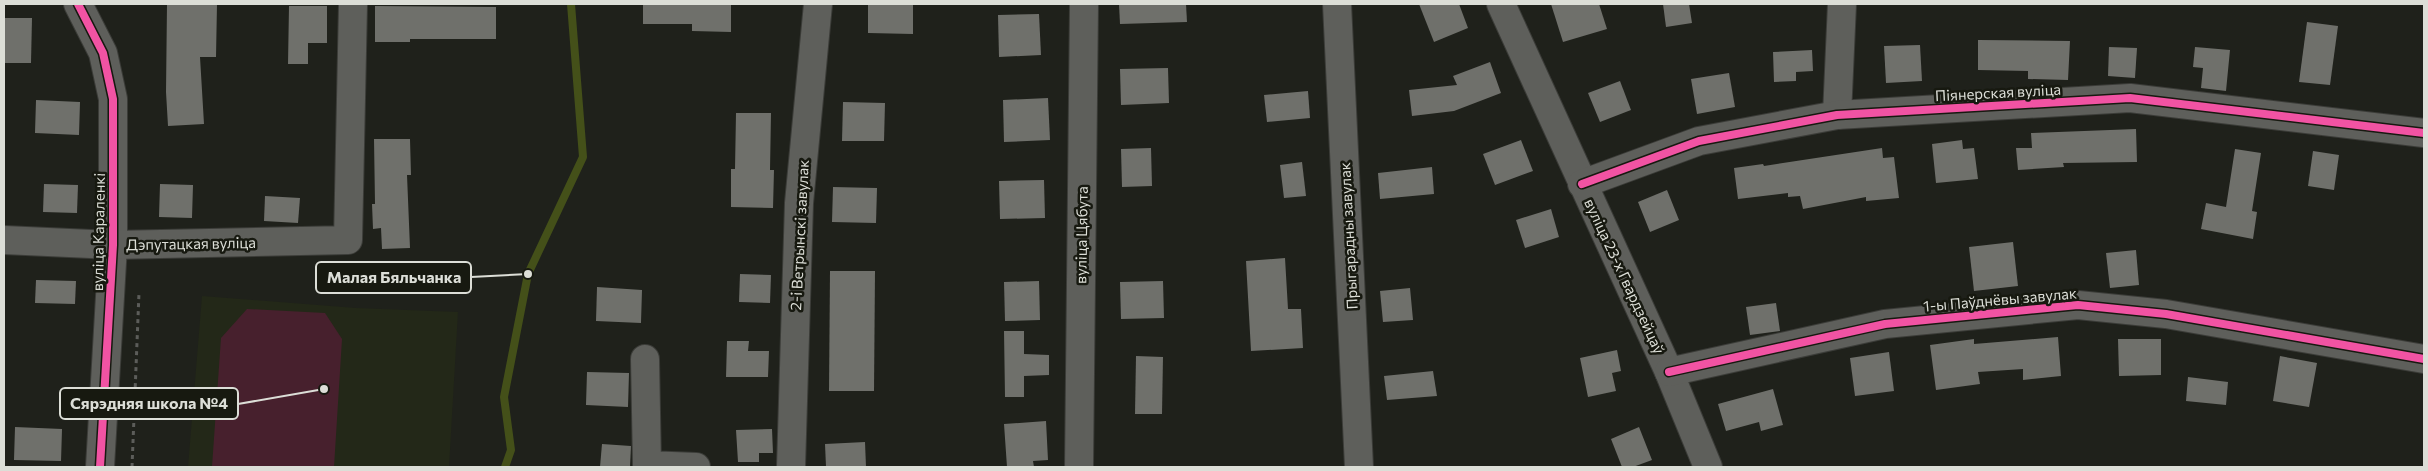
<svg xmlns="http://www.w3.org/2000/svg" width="2428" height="471" viewBox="0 0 2428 471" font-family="Commissioner,sans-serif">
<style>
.built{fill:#232818}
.green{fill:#47202d}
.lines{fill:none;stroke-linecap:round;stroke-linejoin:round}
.stream{stroke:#445019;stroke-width:8}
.building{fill:#6f706b}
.minor-casing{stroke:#3b3c38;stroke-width:30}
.path{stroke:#5c5d5a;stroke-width:3;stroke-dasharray:4 4;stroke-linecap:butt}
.minor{stroke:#5e5f5b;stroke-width:28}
.cycleway-casing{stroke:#171910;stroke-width:11}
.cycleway{stroke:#f153a3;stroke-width:8}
.labels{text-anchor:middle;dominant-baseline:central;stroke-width:5;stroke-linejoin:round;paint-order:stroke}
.street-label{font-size:15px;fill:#dcded7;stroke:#171910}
.leader{fill:none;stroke:#dcded7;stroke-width:2}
.callout-dot{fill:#dcded7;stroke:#171910;stroke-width:2}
.callout{fill:#171910;stroke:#dcded7;stroke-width:2}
.callout-label{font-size:16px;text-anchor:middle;font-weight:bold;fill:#dcded7}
</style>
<rect width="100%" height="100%" fill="#1f211b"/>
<!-- built -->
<polygon class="built" points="202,296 356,308 458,312 449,467 188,467"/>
<!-- green -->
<polygon class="green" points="247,309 325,313 342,339 334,467 212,467 221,338"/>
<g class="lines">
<!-- stream -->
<polyline class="stream" points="505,467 511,450 504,397 528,274 583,157 571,4"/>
</g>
<!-- building -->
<g class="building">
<polygon points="167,4 217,4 216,57 200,57 204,124 168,126 166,92"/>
<polygon points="643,4 731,4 731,32 692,31 692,24 643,24"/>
<polygon points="868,4 913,4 913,34 868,33"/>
<polygon points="1119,4 1186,4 1187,22 1120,24"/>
<polygon points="1419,4 1459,4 1468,28 1434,42"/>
<polygon points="1551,4 1599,4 1607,29 1563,42"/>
<polygon points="1663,4 1689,4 1692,23 1666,27"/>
<polygon points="289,6 327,6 327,43 308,43 308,64 288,64"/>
<polygon points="375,6 496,7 496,39 410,39 410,42 375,42"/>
<polygon points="1039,14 1041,55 999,57 998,15"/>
<polygon points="4,18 32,18 31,63 4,63"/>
<polygon points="2307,22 2338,26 2330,85 2299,82"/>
<polygon points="1978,40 2070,41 2068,80 2028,79 2028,71 1978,70"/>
<polygon points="1920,45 1922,81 1886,83 1884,46"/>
<polygon points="2109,47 2137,48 2135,78 2108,76"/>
<polygon points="2195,47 2230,50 2226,91 2201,88 2203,68 2193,67"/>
<polygon points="1812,50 1813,71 1796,72 1796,81 1774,82 1773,52"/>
<polygon points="1490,62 1501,93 1454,111 1412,116 1409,90 1457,85 1453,76"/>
<polygon points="1168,68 1169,103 1121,105 1120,69"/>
<polygon points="1729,73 1735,107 1697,114 1691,79"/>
<polygon points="1620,81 1631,110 1600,122 1588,93"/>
<polygon points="1308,91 1310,118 1267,122 1264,95"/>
<polygon points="1048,98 1050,140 1004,142 1003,100"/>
<polygon points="36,100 80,102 79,135 35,133"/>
<polygon points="843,102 885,103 884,141 842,141"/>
<polygon points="736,113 771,113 770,170 774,170 773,208 731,207 731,169 735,169"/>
<polygon points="2136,129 2137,162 2063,163 2064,167 2018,170 2016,148 2032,148 2031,133"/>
<polygon points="374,139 410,139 411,175 407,175 410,248 382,249 381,228 373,229 372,204 375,204"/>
<polygon points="1521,140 1533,171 1495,185 1483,154"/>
<polygon points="1962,140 1963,149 1974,148 1978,179 1936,183 1932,144"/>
<polygon points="1151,148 1152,186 1122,187 1121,149"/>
<polygon points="1882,148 1883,158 1894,157 1899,198 1866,201 1866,197 1803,209 1800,196 1788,197 1788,193 1738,199 1734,168 1763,164 1764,166"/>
<polygon points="2235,149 2261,153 2252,211 2257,212 2253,239 2201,229 2206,203 2226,207"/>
<polygon points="2313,151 2339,155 2334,190 2308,186"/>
<polygon points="1302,162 1306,196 1284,198 1280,165"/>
<polygon points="1432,167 1434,194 1380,199 1378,173"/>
<polygon points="1044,180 1045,218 1000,219 999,181"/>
<polygon points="44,184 78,185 77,213 43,212"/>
<polygon points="160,184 193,185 192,218 159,217"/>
<polygon points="833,187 877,188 876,223 832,222"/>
<polygon points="1667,190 1679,220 1650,232 1638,202"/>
<polygon points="265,196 300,198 298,223 264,221"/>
<polygon points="1551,209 1559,237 1525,248 1516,220"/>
<polygon points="2013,242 2018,286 1974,291 1969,247"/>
<polygon points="2136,250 2139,285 2110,288 2106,253"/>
<polygon points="1285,258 1288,309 1301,309 1303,348 1251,351 1246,261"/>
<polygon points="830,271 875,271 874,391 829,391"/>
<polygon points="740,274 771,275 770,303 739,302"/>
<polygon points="36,280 76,281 75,304 35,303"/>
<polygon points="1039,281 1040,320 1005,321 1004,282"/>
<polygon points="1163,281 1164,318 1121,319 1120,282"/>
<polygon points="597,287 642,290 641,323 596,321"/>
<polygon points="1410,288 1413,320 1383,322 1380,291"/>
<polygon points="1776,303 1780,331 1750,335 1746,307"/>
<polygon points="1004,331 1024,331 1024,354 1049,355 1049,375 1024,376 1024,397 1005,397"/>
<polygon points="2058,337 2061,376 2023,380 2023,369 1978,372 1980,384 1936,390 1930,345 1974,339 1974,344"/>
<polygon points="2118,339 2161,339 2161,375 2119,376"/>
<polygon points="727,341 749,341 748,351 769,351 768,377 726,377"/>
<polygon points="1617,350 1621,371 1612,373 1616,391 1588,397 1580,358"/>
<polygon points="1889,352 1894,391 1855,396 1850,358"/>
<polygon points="1136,356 1163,357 1162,414 1135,414"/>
<polygon points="2280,356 2317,363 2309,407 2273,401"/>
<polygon points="1433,371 1437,396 1387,400 1384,376"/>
<polygon points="587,372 629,373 628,407 586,405"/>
<polygon points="2188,377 2228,382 2226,405 2186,401"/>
<polygon points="1773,389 1783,425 1761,431 1759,422 1726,431 1718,404"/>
<polygon points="1046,421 1048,460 1033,461 1034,467 1007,467 1004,424"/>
<polygon points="15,427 62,429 61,461 14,460"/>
<polygon points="1639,427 1652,460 1633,467 1622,467 1611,439"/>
<polygon points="772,429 773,453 759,453 759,462 738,462 736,430"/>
<polygon points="865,442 866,467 826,467 825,444"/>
<polygon points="602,444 631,446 630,467 600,467"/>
</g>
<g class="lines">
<defs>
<g id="minor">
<polyline points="78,4 103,53 113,99 113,245 100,467"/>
<polyline points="1337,4 1359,467"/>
<polyline points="1501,4 1669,372 1708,467"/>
<polyline points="1837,115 1842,4"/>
<polyline points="1582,184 1699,141 1837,115 2130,98 2424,133"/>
<polyline points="4,240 113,245 348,240 353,4"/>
<polyline points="645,359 647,465 696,467"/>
<polyline points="1669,372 1885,324 2078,305 2166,314 2424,359"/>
<polyline points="791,467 799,203 818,4"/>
<polyline points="1079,467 1084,4"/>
</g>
</defs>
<!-- minor casing -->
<use href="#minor" class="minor-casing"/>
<!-- path -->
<polyline class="path" points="132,467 139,293"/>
<!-- minor -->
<use href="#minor" class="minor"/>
<defs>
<g id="cycleway">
<polyline points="78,4 103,53 113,99 113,245 100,467"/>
<polyline points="1582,184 1699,141 1837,115 2130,98 2424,133"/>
<polyline points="1669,372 1885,324 2078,305 2166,314 2424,359"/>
</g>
</defs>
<!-- cycleway casing -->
<use href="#cycleway" class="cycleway-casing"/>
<!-- cycleway -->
<use href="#cycleway" class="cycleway"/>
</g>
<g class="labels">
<!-- street labels -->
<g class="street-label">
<text transform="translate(1998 92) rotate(-3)">Піянерская вуліца</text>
<text transform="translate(98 232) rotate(-89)">вуліца Караленкі</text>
<text transform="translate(799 235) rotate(-87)">2-і Ветрынскі завулак</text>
<text transform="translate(1081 235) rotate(-89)">вуліца Цябута</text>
<text transform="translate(1348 236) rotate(-93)">Прыгарадны завулак</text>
<text transform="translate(191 243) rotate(-1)">Дэпутацкая вуліца</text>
<text transform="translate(1625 276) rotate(65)">вуліца 23-х Гвардзейцаў</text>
<text transform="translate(2000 299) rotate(-5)">1-ы Паўднёвы завулак</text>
</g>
</g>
<!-- callouts -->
<path class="leader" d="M528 274L471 277M324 389L238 404"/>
<g class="callout-dot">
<circle cx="528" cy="274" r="5"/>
<circle cx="324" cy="389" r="5"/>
</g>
<g class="callout">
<rect x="316" y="262" width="155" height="31" rx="5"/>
<rect x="60" y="388" width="178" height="31" rx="5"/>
</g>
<g class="callout-label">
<text x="394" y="283">Малая Бяльчанка</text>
<text x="149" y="409">Сярэдняя школа №4</text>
</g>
<!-- border -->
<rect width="2428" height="471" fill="none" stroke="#dcded7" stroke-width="10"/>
</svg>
